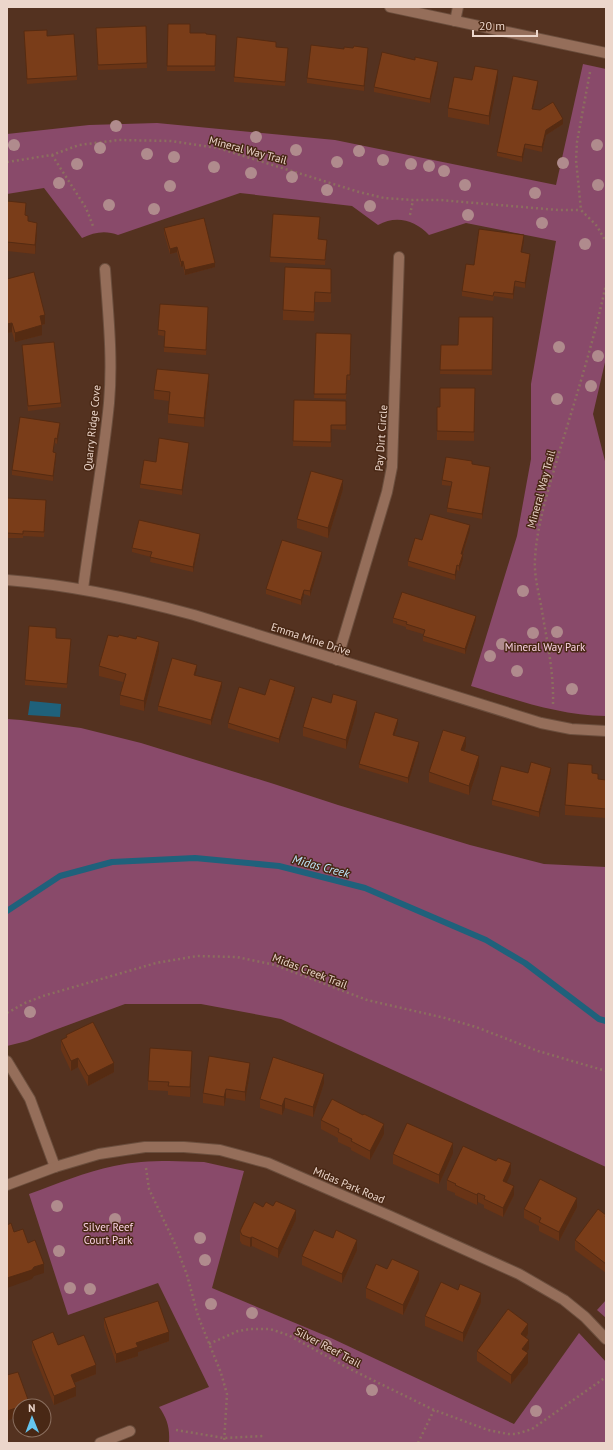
<svg xmlns="http://www.w3.org/2000/svg" width="613" height="1450" viewBox="0 0 613 1450" font-family="'PT Sans',sans-serif">
<style>
.green{fill:#894a6a}
.water{fill:#1f617b}
.lines{fill:none;stroke-linecap:round;stroke-linejoin:round}
.stream{stroke:#1f617b;stroke-width:6}
.minor-casing{stroke:#6b4e3d;stroke-width:12}
.path{stroke:#8c6e5f;stroke-width:2.5;stroke-dasharray:2 3;stroke-linecap:butt}
.minor{stroke:#956e5a;stroke-width:10}
.tree{fill:#b08b8d}
.wall{fill:#693416}
.shaded-wall{fill:#552b12}
.building{fill:#7a3d19;stroke:#552b12}
.labels{text-anchor:middle;dominant-baseline:central;stroke-width:3;stroke-linejoin:round;paint-order:stroke}
.street-label{font-size:11px;fill:#ecd6cb;stroke:#492815}
.park-label{font-size:11px;fill:#fcd4e6;stroke:#492815}
.water-label{font-size:12px;font-style:italic;fill:#bfe8fc;stroke:#492815}
</style>
<rect width="100%" height="100%" fill="#543220"/>
<!-- green -->
<g class="green">
<path d="M583,64l23,5v289l-13,56 13,51v251c-49,-1 -89,-16 -135,-30l46,-150 14,-77v-75l25,-143 -90,-18 -37,12c-14,-15 -33,-20 -51,-10l-26,-19 -112,-13 -122,42c-12,-5 -24,-3 -36,3l-38,-50 -37,6v-60l82,-9 68,-2 178,17 221,45z"/>
<polygon points="7,719 21,720 81,728 141,743 274,784 338,805 470,845 544,864 606,867 606,1167 281,1019 201,1004 125,1004 52,1031 27,1041 7,1046"/>
<path d="M169,1161l35,1 40,9 -32,117 119,50 183,86 65,-91 27,29v81h-434l-3,-1c1,-14 -2,-24 -10,-35l50,-20 -51,-104 -90,32 -39,-121c28,-10 56,-22 85,-28 18,-4 36,-5 55,-5z"/>
<polygon points="606,1300 606,1318 597,1310"/>
</g>
<!-- water -->
<polygon class="water" points="30,701 61,704 60,717 28,715"/>
<g class="lines">
<!-- stream -->
<polyline class="stream" points="7,911 60,876 112,862 195,858 279,866 365,888 486,940 525,963 599,1019 606,1021"/>
<defs>
<g id="minor">
<polyline points="390,7 606,53"/>
<polyline points="455,21 458,7"/>
<path d="M7,580c64,5 125,18 187,35l347,108 30,6 35,2"/>
<path d="M83,589c8,-62 20,-124 26,-186 4,-45 -1,-90 -4,-134"/>
<polyline points="337,660 387,492 392,467 399,257"/>
<polyline points="7,1061 30,1099 55,1167"/>
<polyline points="7,1185 55,1167 99,1154 145,1147 184,1147 220,1150 268,1163 390,1216 519,1274 564,1300 585,1317 606,1339"/>
<polyline points="100,1443 130,1431"/>
</g>
</defs>
<!-- minor casing -->
<use href="#minor" class="minor-casing"/>
<!-- path -->
<g class="path">
<polyline points="590,72 577,142 576,160 581,210 597,226 606,242"/>
<polyline points="52,155 86,208 93,226"/>
<polyline points="7,162 52,155 79,145 119,140 171,141 218,148 359,192 384,198 413,200 440,200 558,210 581,210"/>
<polyline points="410,215 413,200"/>
<path d="M553,704c1,-34 -7,-67 -12,-99 -3,-15 -7,-31 -6,-46 2,-36 14,-71 24,-106 17,-56 35,-112 47,-169"/>
<polyline points="7,1013 25,1003 43,996 156,963 197,956 237,957 275,965 367,1000 445,1018 476,1027 538,1051 606,1071"/>
<polyline points="146,1168 149,1189 176,1246 187,1275 198,1316 221,1373 227,1394 224,1443"/>
<polyline points="209,1344 238,1331 250,1329 270,1329 288,1335 350,1369 434,1410 488,1430 508,1434 516,1434 532,1429 606,1377"/>
<polyline points="176,1430 224,1438 263,1436"/>
<polyline points="418,1443 434,1410"/>
</g>
<!-- minor -->
<use href="#minor" class="minor"/>
</g>
<!-- trees -->
<g class="tree">
<circle cx="116" cy="126" r="6"/>
<circle cx="256" cy="137" r="6"/>
<circle cx="14" cy="145" r="6"/>
<circle cx="597" cy="145" r="6"/>
<circle cx="100" cy="148" r="6"/>
<circle cx="296" cy="150" r="6"/>
<circle cx="359" cy="151" r="6"/>
<circle cx="147" cy="154" r="6"/>
<circle cx="174" cy="157" r="6"/>
<circle cx="383" cy="160" r="6"/>
<circle cx="337" cy="162" r="6"/>
<circle cx="563" cy="163" r="6"/>
<circle cx="77" cy="164" r="6"/>
<circle cx="411" cy="164" r="6"/>
<circle cx="429" cy="166" r="6"/>
<circle cx="214" cy="167" r="6"/>
<circle cx="444" cy="171" r="6"/>
<circle cx="251" cy="173" r="6"/>
<circle cx="292" cy="177" r="6"/>
<circle cx="59" cy="183" r="6"/>
<circle cx="465" cy="185" r="6"/>
<circle cx="598" cy="185" r="6"/>
<circle cx="170" cy="186" r="6"/>
<circle cx="327" cy="190" r="6"/>
<circle cx="535" cy="193" r="6"/>
<circle cx="109" cy="205" r="6"/>
<circle cx="370" cy="206" r="6"/>
<circle cx="154" cy="209" r="6"/>
<circle cx="468" cy="215" r="6"/>
<circle cx="542" cy="223" r="6"/>
<circle cx="585" cy="244" r="6"/>
<circle cx="559" cy="347" r="6"/>
<circle cx="598" cy="356" r="6"/>
<circle cx="591" cy="386" r="6"/>
<circle cx="557" cy="399" r="6"/>
<circle cx="523" cy="591" r="6"/>
<circle cx="557" cy="632" r="6"/>
<circle cx="533" cy="633" r="6"/>
<circle cx="502" cy="644" r="6"/>
<circle cx="490" cy="656" r="6"/>
<circle cx="517" cy="671" r="6"/>
<circle cx="572" cy="689" r="6"/>
<circle cx="30" cy="1012" r="6"/>
<circle cx="57" cy="1206" r="6"/>
<circle cx="115" cy="1219" r="6"/>
<circle cx="200" cy="1238" r="6"/>
<circle cx="59" cy="1251" r="6"/>
<circle cx="205" cy="1260" r="6"/>
<circle cx="70" cy="1288" r="6"/>
<circle cx="90" cy="1289" r="6"/>
<circle cx="211" cy="1304" r="6"/>
<circle cx="252" cy="1313" r="6"/>
<circle cx="326" cy="1345" r="6"/>
<circle cx="372" cy="1390" r="6"/>
<circle cx="536" cy="1411" r="6"/>
</g>
<!-- wall -->
<g class="wall">
<polygon points="168,24 190,33 216,35 215,71 167,71"/>
<polygon points="146,26 147,68 98,70 96,28"/>
<polygon points="24,31 47,36 77,76 77,80 27,84"/>
<polygon points="276,47 288,53 285,86 234,82 234,77"/>
<polygon points="353,48 368,53 364,91 307,83 307,78 344,49"/>
<polygon points="438,67 430,103 374,92 374,87"/>
<polygon points="472,80 498,80 489,125 448,117 448,108"/>
<polygon points="538,86 533,109 563,124 546,135 542,152 525,148 522,162 497,156 497,152"/>
<polygon points="7,201 26,212 26,216 28,221 37,232 35,254 7,251"/>
<polygon points="164,228 215,267 185,275 183,266 181,267 177,252 170,254 164,233"/>
<polygon points="319,239 327,240 325,265 270,262 270,257"/>
<polygon points="524,240 522,252 530,259 525,288 515,286 513,299 494,296 493,301 462,296 462,291 474,265"/>
<polygon points="331,269 331,302 315,302 314,321 283,320 283,310"/>
<polygon points="7,279 45,324 42,325 42,335 15,342 12,332 7,333"/>
<polygon points="208,312 206,355 164,352 164,336 158,335 158,330"/>
<polygon points="493,317 492,375 440,374 441,345 458,345"/>
<polygon points="316,333 351,334 350,380 347,380 346,399 314,398"/>
<polygon points="22,345 61,403 61,407 28,411"/>
<polygon points="209,384 204,427 168,423 168,414 169,401 154,399 154,390"/>
<polygon points="475,388 474,441 437,440 437,407 440,407"/>
<polygon points="294,400 346,401 346,430 331,429 331,447 293,446"/>
<polygon points="60,427 57,444 55,443 53,452 56,457 53,481 12,475 12,470"/>
<polygon points="189,448 182,495 140,488 140,484 156,462"/>
<polygon points="472,464 490,472 482,519 447,512 447,508 451,486 442,485 442,480"/>
<polygon points="343,489 328,538 297,528 297,519"/>
<polygon points="7,498 46,505 44,537 23,536 23,538 7,538"/>
<polygon points="470,530 463,554 463,559 459,571 457,570 455,580 408,566 408,561 422,540"/>
<polygon points="200,539 193,572 150,562 151,557 132,552 132,548"/>
<polygon points="322,557 310,596 304,594 301,605 266,594 266,589"/>
<polygon points="393,618 476,620 465,654 423,641 423,634 406,629 406,627 393,623"/>
<polygon points="56,638 71,643 67,688 25,685 25,680"/>
<polygon points="159,651 144,711 120,705 120,695 123,682 99,676 99,666"/>
<polygon points="197,669 195,675 222,687 211,725 158,711 158,706"/>
<polygon points="295,691 279,743 228,728 228,723 265,695"/>
<polygon points="331,703 357,711 346,749 303,736 303,727"/>
<polygon points="398,724 395,735 419,747 408,783 359,768 359,764"/>
<polygon points="466,746 464,751 479,765 469,795 429,782 429,772"/>
<polygon points="551,772 539,817 492,805 492,800 528,773"/>
<polygon points="592,774 598,779 606,780 606,818 565,815 565,805"/>
<polygon points="66,1035 114,1072 88,1086 78,1067 71,1071 61,1050 61,1040 66,1038"/>
<polygon points="192,1061 190,1097 168,1095 168,1091 148,1090 148,1081"/>
<polygon points="250,1072 245,1101 226,1098 224,1106 203,1103 203,1093"/>
<polygon points="324,1083 313,1117 285,1108 282,1115 260,1108 260,1099"/>
<polygon points="363,1115 384,1134 370,1160 351,1150 351,1148 338,1142 338,1138 321,1129 321,1120"/>
<polygon points="453,1153 439,1184 393,1164 393,1154"/>
<polygon points="511,1173 506,1182 514,1195 503,1217 484,1208 484,1205 478,1202 477,1205 455,1195 455,1193 447,1190 447,1180"/>
<polygon points="263,1207 296,1219 278,1258 252,1246 250,1247 242,1244 240,1241 240,1231"/>
<polygon points="577,1207 559,1241 539,1231 539,1226 524,1218 524,1209"/>
<polygon points="606,1215 606,1273 575,1250 575,1240"/>
<polygon points="333,1238 357,1250 342,1283 302,1265 302,1256"/>
<polygon points="387,1269 419,1280 403,1315 366,1298 366,1288"/>
<polygon points="481,1302 463,1342 425,1326 425,1316"/>
<polygon points="104,1318 169,1341 138,1352 138,1356 116,1363 104,1327"/>
<polygon points="528,1334 526,1337 529,1349 526,1352 528,1363 511,1384 477,1361 477,1351"/>
<polygon points="32,1341 58,1345 96,1374 74,1383 76,1396 54,1405 32,1350"/>
</g>
<!-- shaded-wall -->
<g class="shaded-wall">
<polygon points="368,48 368,53 364,91 364,86"/>
<polygon points="438,62 438,67 430,103 430,99"/>
<polygon points="498,70 498,80 489,125 489,116"/>
<polygon points="538,81 538,86 532,113 532,109"/>
<polygon points="563,119 563,124 546,135 542,152 542,147 546,130"/>
<polygon points="525,144 525,148 522,162 522,157"/>
<polygon points="37,223 37,232 35,254 35,245"/>
<polygon points="524,235 524,240 521,257 521,252"/>
<polygon points="177,247 177,252 170,254 170,249"/>
<polygon points="530,254 530,259 525,288 525,283"/>
<polygon points="183,261 183,266 181,267 181,262"/>
<polygon points="215,263 215,267 185,275 185,270"/>
<polygon points="515,281 515,286 513,299 513,294"/>
<polygon points="45,315 45,324 40,325 40,316"/>
<polygon points="12,323 12,332 7,333 7,324"/>
<polygon points="42,325 42,335 15,342 15,333"/>
<polygon points="209,374 209,384 204,427 204,418"/>
<polygon points="60,423 60,427 57,444 57,439"/>
<polygon points="189,443 189,448 182,495 182,490"/>
<polygon points="56,453 56,457 53,481 53,476"/>
<polygon points="490,467 490,472 482,519 482,514"/>
<polygon points="343,480 343,489 328,538 328,528"/>
<polygon points="470,525 470,530 461,559 461,554"/>
<polygon points="200,534 200,539 193,572 193,567"/>
<polygon points="322,552 322,557 310,596 310,591"/>
<polygon points="463,554 463,559 459,571 459,566"/>
<polygon points="457,565 457,570 455,580 455,575"/>
<polygon points="304,590 304,594 301,605 301,600"/>
<polygon points="476,616 476,620 465,654 465,649"/>
<polygon points="159,642 159,651 144,711 144,701"/>
<polygon points="197,665 197,669 194,680 194,675"/>
<polygon points="222,682 222,687 211,725 211,720"/>
<polygon points="295,687 295,691 279,743 279,739"/>
<polygon points="357,701 357,711 346,749 346,740"/>
<polygon points="398,719 398,724 393,740 393,735"/>
<polygon points="466,737 466,746 461,759 461,750"/>
<polygon points="419,742 419,747 408,783 408,778"/>
<polygon points="479,756 479,765 469,795 469,786"/>
<polygon points="551,768 551,772 539,817 539,812"/>
<polygon points="192,1051 192,1061 190,1097 190,1087"/>
<polygon points="78,1058 78,1067 71,1071 71,1061"/>
<polygon points="114,1063 114,1072 88,1086 88,1076"/>
<polygon points="250,1063 250,1072 245,1101 245,1092"/>
<polygon points="324,1074 324,1083 313,1117 313,1107"/>
<polygon points="226,1089 226,1098 224,1106 224,1097"/>
<polygon points="285,1098 285,1108 282,1115 282,1106"/>
<polygon points="384,1124 384,1134 370,1160 370,1151"/>
<polygon points="453,1143 453,1153 439,1184 439,1175"/>
<polygon points="511,1163 511,1173 503,1190 503,1181"/>
<polygon points="514,1186 514,1195 503,1217 503,1208"/>
<polygon points="478,1193 478,1202 477,1205 477,1195"/>
<polygon points="577,1198 577,1207 559,1241 559,1232"/>
<polygon points="296,1210 296,1219 278,1258 278,1249"/>
<polygon points="252,1237 252,1246 250,1247 250,1238"/>
<polygon points="357,1240 357,1250 342,1283 342,1274"/>
<polygon points="44,1264 44,1273 34,1276 32,1279 7,1288 7,1278"/>
<polygon points="419,1271 419,1280 403,1315 403,1305"/>
<polygon points="481,1293 481,1302 463,1342 463,1333"/>
<polygon points="528,1324 528,1334 521,1343 521,1334"/>
<polygon points="169,1332 169,1341 138,1352 138,1356 116,1363 116,1354 136,1343"/>
<polygon points="529,1340 529,1349 522,1358 522,1349"/>
<polygon points="528,1353 528,1363 511,1384 511,1375"/>
<polygon points="96,1365 96,1374 71,1384 71,1375"/>
<polygon points="76,1387 76,1396 54,1405 54,1396"/>
<polygon points="16,1408 16,1417 7,1421 7,1411"/>
<polygon points="20,1408 20,1417 17,1418 17,1409"/>
</g>
<!-- building -->
<g class="building">
<polygon points="168,24 190,24 190,33 206,33 206,34 216,35 215,66 167,66"/>
<polygon points="146,26 147,63 98,65 96,28"/>
<polygon points="47,30 47,36 74,34 77,76 27,79 24,31"/>
<polygon points="237,37 276,42 276,47 288,48 285,82 234,77"/>
<polygon points="311,45 344,49 344,47 353,48 354,46 368,48 364,86 307,78"/>
<polygon points="382,52 415,60 415,57 438,62 430,99 374,87"/>
<polygon points="475,66 498,70 489,116 448,108 454,77 472,80"/>
<polygon points="513,76 538,81 532,109 540,110 553,102 563,119 546,130 542,147 525,144 522,157 497,152"/>
<polygon points="7,201 26,203 25,215 28,216 28,221 37,223 35,245 7,242"/>
<polygon points="273,214 320,217 318,239 327,240 325,260 270,257"/>
<polygon points="204,218 215,263 185,270 183,261 181,262 177,247 170,249 164,228"/>
<polygon points="479,229 524,235 521,252 530,254 525,283 515,281 513,294 494,292 493,296 462,291 466,264 474,265"/>
<polygon points="285,267 331,269 331,293 315,292 314,312 283,310"/>
<polygon points="34,272 45,315 40,316 42,325 15,333 12,323 7,324 7,279"/>
<polygon points="160,304 208,307 206,350 164,347 165,331 158,330"/>
<polygon points="459,317 493,317 492,370 440,370 441,345 458,345"/>
<polygon points="316,333 351,334 350,375 347,375 346,394 314,394"/>
<polygon points="54,342 61,403 28,406 22,345"/>
<polygon points="157,369 209,374 204,418 168,414 170,392 154,390"/>
<polygon points="440,388 475,388 474,432 437,431 437,407 440,407"/>
<polygon points="294,400 346,401 346,425 331,425 331,442 293,441"/>
<polygon points="20,417 60,423 57,439 55,438 53,452 56,453 53,476 12,470"/>
<polygon points="159,438 189,443 182,490 140,484 144,460 156,462"/>
<polygon points="446,457 472,461 472,464 490,467 482,514 447,508 452,482 442,480"/>
<polygon points="311,471 343,480 328,528 297,519"/>
<polygon points="7,498 46,500 44,532 23,531 23,534 7,533"/>
<polygon points="430,514 470,525 461,554 463,554 459,566 457,565 455,575 408,561 415,538 422,540"/>
<polygon points="139,520 200,534 193,567 150,557 152,552 132,548"/>
<polygon points="282,540 322,552 310,591 304,590 301,600 266,589"/>
<polygon points="402,592 476,616 465,649 423,636 425,630 406,624 407,622 393,618"/>
<polygon points="29,626 56,628 56,638 71,639 67,684 25,680"/>
<polygon points="108,635 118,637 119,635 136,639 137,636 159,642 144,701 120,695 126,674 99,666"/>
<polygon points="172,658 197,665 194,675 222,682 211,720 158,706"/>
<polygon points="270,679 295,687 279,739 228,723 239,687 265,695"/>
<polygon points="333,694 357,701 346,740 303,727 312,697 331,703"/>
<polygon points="375,712 398,719 393,735 419,742 408,778 359,764"/>
<polygon points="443,730 466,737 461,750 479,756 469,786 429,772"/>
<polygon points="531,762 551,768 539,812 492,800 501,766 528,773"/>
<polygon points="568,763 592,765 592,773 598,774 598,779 606,780 606,809 565,805"/>
<polygon points="93,1022 114,1063 88,1076 78,1058 71,1061 61,1040 67,1037 66,1035"/>
<polygon points="150,1048 192,1051 190,1087 168,1086 169,1082 148,1081"/>
<polygon points="209,1056 250,1063 245,1092 226,1089 224,1097 203,1093"/>
<polygon points="273,1057 324,1074 313,1107 285,1098 282,1106 260,1099"/>
<polygon points="332,1099 363,1115 364,1114 384,1124 370,1151 351,1141 352,1139 338,1132 339,1129 321,1120"/>
<polygon points="407,1123 453,1143 439,1175 393,1154"/>
<polygon points="463,1146 496,1161 498,1158 511,1163 503,1181 514,1186 503,1208 484,1199 485,1196 478,1193 477,1195 455,1185 456,1184 447,1180"/>
<polygon points="540,1179 577,1198 559,1232 539,1222 541,1218 524,1209"/>
<polygon points="276,1201 296,1210 278,1249 252,1237 250,1238 242,1235 240,1231 254,1202 263,1207 266,1202 273,1206"/>
<polygon points="598,1209 606,1215 605,1217 606,1218 606,1264 575,1240"/>
<polygon points="11,1223 14,1232 23,1229 28,1243 35,1240 44,1264 34,1267 32,1270 7,1278 7,1225"/>
<polygon points="314,1230 333,1238 336,1230 357,1240 342,1274 302,1256"/>
<polygon points="392,1259 419,1271 403,1305 366,1288 376,1264 387,1269"/>
<polygon points="441,1282 458,1290 460,1284 481,1293 463,1333 425,1316"/>
<polygon points="158,1301 169,1332 136,1343 138,1347 116,1354 104,1318"/>
<polygon points="508,1309 528,1324 521,1334 529,1340 522,1349 528,1353 511,1375 477,1351"/>
<polygon points="53,1332 58,1345 84,1335 96,1365 71,1375 76,1387 54,1396 32,1341"/>
<polygon points="18,1372 30,1405 26,1406 20,1406 20,1408 17,1409 16,1408 7,1411 7,1375"/>
</g>
<g class="labels">
<!-- street labels -->
<g class="street-label">
<text transform="translate(248 150) rotate(15)">Mineral Way Trail</text>
<text transform="translate(92 428) rotate(-84)">Quarry Ridge Cove</text>
<text transform="translate(381 438) rotate(-86)">Pay Dirt Circle</text>
<text transform="translate(541 489) rotate(-75)">Mineral Way Trail</text>
<text transform="translate(311 639) rotate(18)">Emma Mine Drive</text>
<text transform="translate(310 971) rotate(21)">Midas Creek Trail</text>
<text transform="translate(349 1185) rotate(23)">Midas Park Road</text>
<text transform="translate(328 1347) rotate(28)">Silver Reef Trail</text>
</g>
<!-- park labels -->
<g class="park-label">
<text x="545" y="647">Mineral Way Park</text>
<text x="108" y="1227">Silver Reef<tspan x="108" dy="13">Court Park</tspan></text>
</g>
<!-- water labels -->
<g class="water-label">
<text transform="translate(321 866) rotate(15)">Midas Creek</text>
</g>
</g>
<!-- border -->
<rect width="613" height="1450" fill="none" stroke="#ecd6cb" stroke-width="16"/>
<!-- north arrow -->
<g transform="translate(32 1418) rotate(359)"><circle r="19" fill="#492815" stroke="#8a6e5e"/>
<path d="M0-3L7 15L0 10L-7 15Z" fill="#65c5ee"/>
<text y="-6" font-size="11" font-weight="bold" text-anchor="middle" fill="#ecd6cb">N</text>
</g>
<!-- scale -->
<path d="M473 30v6h64v-6" fill="none" stroke="#ecd6cb" stroke-width="2"/>
<text x="479" y="30" font-size="12" fill="#ecd6cb" stroke="#492815" stroke-width="3" paint-order="stroke">20 m</text>
</svg>
